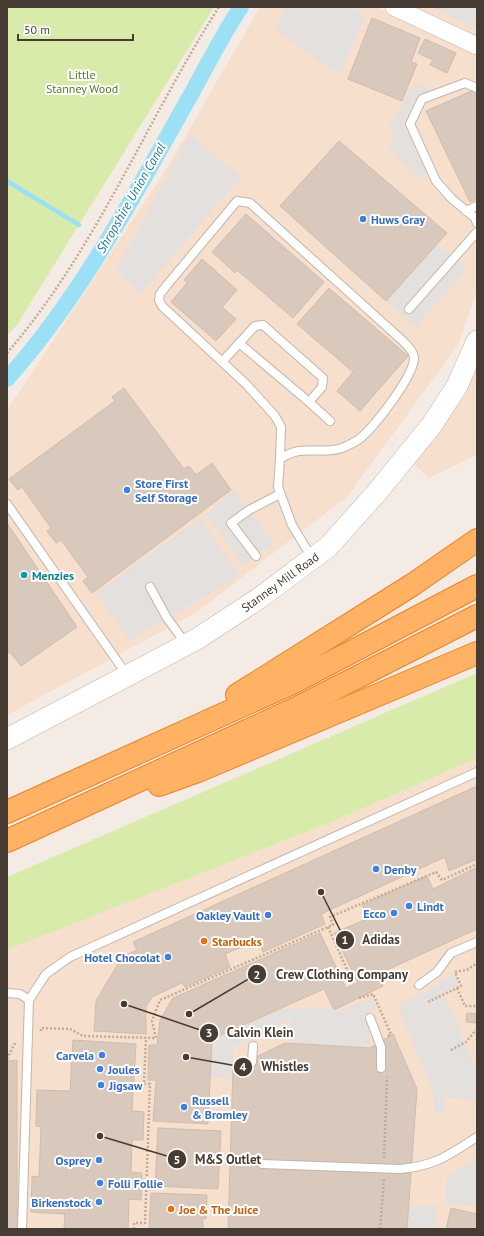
<svg xmlns="http://www.w3.org/2000/svg" width="484" height="1236" viewBox="0 0 484 1236" font-family="'PT Sans',sans-serif">
<style>
.commercial{fill:#f7dfcd}
.green{fill:#d9ebaa}
.parking{fill:#e4e0dd}
.lines{fill:none;stroke-linecap:round;stroke-linejoin:round}
.stream{stroke:#9be0f5;stroke-width:4.5}
.canal{stroke:#9be0f5;stroke-width:16}
.building{fill:#d9c9bc;stroke:#d1bcac}
.service-casing{stroke:#c3b5a9;stroke-width:10}
.minor-casing{stroke:#c3b5a9;stroke-width:18}
.tertiary-casing{stroke:#c3b5a9;stroke-width:22}
.motorway-casing{stroke:#e98229;stroke-width:24}
.path{stroke:#c2ab96;stroke-width:2.5;stroke-dasharray:2 2;stroke-linecap:butt}
.service{stroke:#fff;stroke-width:8}
.minor{stroke:#fff;stroke-width:17}
.tertiary{stroke:#fff;stroke-width:21}
.motorway{stroke:#ffb164;stroke-width:22}
.shop-dot{fill:#3f7fe0;stroke:#fff;stroke-width:1.5}
.culture-dot{fill:#0f9aa8;stroke:#fff;stroke-width:1.5}
.food-dot{fill:#e8710a;stroke:#fff;stroke-width:1.5}
.labels{text-anchor:middle;dominant-baseline:central;stroke-width:4;stroke-linejoin:round;paint-order:stroke}
.park-label{font-size:12px;fill:#547c23;stroke:#fff}
.shop-label{font-size:12px;font-weight:bold;fill:#366cbe;stroke:#fff;text-anchor:start}
.culture-label{font-size:12px;font-weight:bold;fill:#0d838f;stroke:#fff;text-anchor:start}
.street-label{font-size:12px;fill:#463c34;stroke:#fff}
.food-label{font-size:12px;font-weight:bold;fill:#c56008;stroke:#fff;text-anchor:start}
.water-label{font-size:13px;font-style:italic;fill:#217a98;stroke:#fff}
.leader{fill:none;stroke:#463c34;stroke-width:1.5}
.callout-dot{fill:#463c34;stroke:#fff;stroke-width:1.5}
.mark-label{font-size:12px;text-anchor:middle;font-weight:bold;fill:#fff}
.callout-label{font-size:13px;text-anchor:middle;font-weight:bold;fill:#463c34;stroke:#fff;stroke-width:4;stroke-linejoin:round;paint-order:stroke}
</style>
<rect width="100%" height="100%" fill="#f4ece4"/>
<!-- commercial -->
<g class="commercial">
<polygon points="260,7 377,7 477,53 477,291 458,345 347,497 194,614 7,715 7,410 165,171"/>
<polygon points="411,7 477,7 477,36"/>
<polygon points="477,361 477,455 429,478 413,463"/>
<polygon points="477,758 477,1229 7,1229 7,950 334,821"/>
</g>
<!-- green -->
<g class="green">
<polygon points="7,7 214,7 17,325 7,335"/>
<polygon points="477,673 477,758 334,821 7,950 7,877"/>
</g>
<!-- parking -->
<g class="parking">
<polygon points="285,7 351,7 366,16 339,75 275,29"/>
<polygon points="432,7 469,7 477,10 477,29"/>
<polygon points="416,82 434,91 426,101 417,95 404,121 406,131 431,167 420,179 388,146 396,134 388,127"/>
<polygon points="190,135 241,177 140,294 116,269"/>
<polygon points="437,244 467,269 416,327 386,301"/>
<polygon points="234,490 274,543 243,565 206,514"/>
<polygon points="200,518 240,576 129,640 96,593"/>
<polygon points="454,974 458,985 443,993 477,1071 477,1100 445,1098 444,1113 434,1113 432,1089 397,1005 439,985 438,981"/>
<polygon points="372,997 377,1008 367,1012 370,1048 292,1043 292,1019 233,1047 233,1079 211,1077 212,1039 279,1009 332,1008 334,1013"/>
<polygon points="477,1158 477,1206 446,1205 446,1178"/>
<polygon points="409,1205 437,1205 436,1229 407,1229"/>
</g>
<g class="lines">
<!-- stream -->
<polyline class="stream" points="7,181 79,225"/>
<!-- canal -->
<path class="canal" d="M7,379c76,-85 130,-189 186,-288 15,-28 30,-57 48,-84"/>
</g>
<!-- building -->
<g class="building">
<polygon points="372,18 420,38 411,62 417,64 402,101 348,79"/>
<polygon points="425,39 456,53 447,73 430,65 433,60 418,53"/>
<polygon points="474,90 477,95 477,199 470,202 426,111"/>
<polygon points="339,141 447,233 386,301 280,206"/>
<polygon points="246,214 324,282 293,318 237,270 235,273 212,252"/>
<polygon points="202,259 237,290 222,307 236,319 216,341 171,302 187,283 184,280"/>
<polygon points="329,288 408,356 360,411 337,391 353,372 297,324"/>
<polygon points="124,388 184,469 189,466 196,475 212,463 231,490 92,593 83,581 88,577 61,540 56,543 47,531 51,528 22,487 18,490 9,479 115,401 112,397"/>
<polygon points="7,523 77,627 21,666 10,652 7,654"/>
<polygon points="477,786 477,859 449,871 445,857 321,914 325,924 263,952 258,940 225,954 230,967 185,987 182,983 152,997 146,1006 146,1034 94,1031 96,1001 122,957 137,950 133,942"/>
<polygon points="477,867 477,929 378,974 383,986 334,1010 324,989 212,1039 208,1124 153,1121 156,1080 148,1080 149,1045 157,1045 160,1020 173,998 320,933 346,988 358,983 334,933 369,918 362,905 427,876 433,889"/>
<polygon points="467,1013 477,1014 476,1023 466,1022"/>
<polygon points="393,1034 417,1089 407,1229 228,1229 233,1068 285,1043 370,1048"/>
<polygon points="73,1040 136,1044 132,1111 144,1112 143,1140 132,1140 131,1172 142,1173 141,1200 129,1199 128,1229 64,1229 65,1214 31,1212 32,1176 39,1177 41,1127 36,1126 37,1090 70,1091"/>
<polygon points="17,1060 17,1229 7,1229 7,1061"/>
<polygon points="158,1128 221,1131 218,1189 155,1186"/>
<polygon points="151,1193 207,1195 206,1219 203,1218 203,1229 140,1229 149,1229"/>
<polygon points="451,1208 477,1214 477,1229 446,1229"/>
</g>
<g class="lines">
<defs>
<g id="service">
<polyline points="477,88 465,83 422,99 410,124 436,181 452,199 475,218 477,223"/>
<polyline points="466,211 477,206"/>
<polyline points="409,309 477,232"/>
<polyline points="222,362 255,326 263,325 323,378 322,387 309,402 239,343"/>
<polyline points="309,402 330,421"/>
<path d="M280,459l1,-32 -6,-11 -29,-32 -84,-78 -3,-6 1,-6 7,-9 70,-84 13,2 154,139c5,5 9,9 10,15 1,18 -41,72 -56,83 -5,3 -11,6 -16,8 -14,5 -29,1 -43,3 -7,1 -13,4 -19,8l-2,28 14,38 20,33"/>
<polyline points="7,504 127,675"/>
<polyline points="256,556 231,523 249,510 280,494"/>
<polyline points="150,587 167,618 186,644"/>
<polyline points="419,985 437,972 451,953 477,942"/>
<polyline points="7,993 20,994 29,1000"/>
<polyline points="370,1018 381,1047 381,1068"/>
<polyline points="252,1062 253,1046"/>
<path d="M262,1164l138,5c35,-3 49,-14 77,-32"/>
<polyline points="22,1229 29,1000 46,974 70,957 477,772"/>
</g>
<polyline id="minor" points="394,7 477,46"/>
<polyline id="tertiary" points="7,739 197,639 258,599 328,547 378,491 431,426 457,386 477,341"/>
<g id="motorway">
<polyline points="237,695 412,585 477,540"/>
<polyline points="159,785 198,771 477,653"/>
<polyline points="7,812 290,684 477,586"/>
<polyline points="7,841 297,708 477,616"/>
</g>
</defs>
<!-- service casing -->
<use href="#service" class="service-casing"/>
<!-- minor casing -->
<use href="#minor" class="minor-casing"/>
<!-- tertiary casing -->
<use href="#tertiary" class="tertiary-casing"/>
<!-- motorway casing -->
<use href="#motorway" class="motorway-casing"/>
<!-- path -->
<g class="path">
<path d="M7,353c89,-103 139,-232 212,-346"/>
<polyline points="328,927 354,985"/>
<polyline points="457,988 465,1006 477,1006"/>
<polyline points="359,998 373,994 391,1034 388,1036"/>
<polyline points="428,1002 461,986 455,972 467,970 477,963"/>
<polyline points="477,1018 477,1042"/>
<polyline points="41,1031 41,1028 70,1029 83,1036 156,1038 152,1021 160,1000 328,927 333,925 330,917 436,872 442,880 477,864"/>
<polyline points="451,1050 466,1042 476,1030"/>
<polyline points="7,1059 15,1043"/>
<polyline points="384,1158 387,1077"/>
<polyline points="134,1229 134,1223 145,1223 150,1084 144,1084 146,1038"/>
<polyline points="380,1229 384,1179"/>
</g>
<!-- service -->
<use href="#service" class="service"/>
<!-- minor -->
<use href="#minor" class="minor"/>
<!-- tertiary -->
<use href="#tertiary" class="tertiary"/>
<!-- motorway -->
<use href="#motorway" class="motorway"/>
</g>
<!-- markers -->
<g class="shop-dot">
<circle cx="363" cy="219" r="4"/>
<circle cx="127" cy="490" r="4"/>
<circle cx="376" cy="869" r="4"/>
<circle cx="409" cy="906" r="4"/>
<circle cx="394" cy="913" r="4"/>
<circle cx="268" cy="915" r="4"/>
<circle cx="168" cy="957" r="4"/>
<circle cx="102" cy="1055" r="4"/>
<circle cx="100" cy="1069" r="4"/>
<circle cx="101" cy="1085" r="4"/>
<circle cx="184" cy="1107" r="4"/>
<circle cx="99" cy="1160" r="4"/>
<circle cx="100" cy="1183" r="4"/>
<circle cx="99" cy="1202" r="4"/>
</g>
<circle class="culture-dot" cx="24" cy="575" r="4"/>
<g class="food-dot">
<circle cx="204" cy="941" r="4"/>
<circle cx="171" cy="1209" r="4"/>
</g>
<g class="labels">
<!-- park labels -->
<g class="park-label">
<text x="82" y="74">Little<tspan x="82" dy="14">Stanney Wood</tspan></text>
</g>
<!-- shop labels -->
<g class="shop-label">
<text x="371" y="219">Huws Gray</text>
<text x="135" y="483">Store First<tspan x="135" dy="14">Self Storage</tspan></text>
<text x="384" y="869">Denby</text>
<text x="417" y="906">Lindt</text>
<text x="386" y="913" text-anchor="end">Ecco</text>
<text x="260" y="915" text-anchor="end">Oakley Vault</text>
<text x="160" y="957" text-anchor="end">Hotel Chocolat</text>
<text x="94" y="1055" text-anchor="end">Carvela</text>
<text x="108" y="1069">Joules</text>
<text x="109" y="1085">Jigsaw</text>
<text x="192" y="1100">Russell<tspan x="192" dy="14">&amp; Bromley</tspan></text>
<text x="91" y="1160" text-anchor="end">Osprey</text>
<text x="108" y="1183">Folli Follie</text>
<text x="91" y="1202" text-anchor="end">Birkenstock</text>
</g>
<!-- culture labels -->
<g class="culture-label">
<text x="32" y="575">Menzies</text>
</g>
<!-- street labels -->
<g class="street-label">
<text transform="translate(280 582) rotate(-36)">Stanney Mill Road</text>
</g>
<!-- food labels -->
<g class="food-label">
<text x="212" y="941">Starbucks</text>
<text x="179" y="1209">Joe &amp; The Juice</text>
</g>
<!-- water labels -->
<g class="water-label">
<text transform="translate(131 198) rotate(-60)">Shropshire Union Canal</text>
</g>
</g>
<!-- callouts -->
<path class="leader" d="M321 892L345 940M189 1014L257 974M124 1004L209 1033M186 1057L243 1067M100 1136L177 1159"/>
<g class="callout-dot">
<circle cx="321" cy="892" r="4"/>
<circle cx="189" cy="1014" r="4"/>
<circle cx="124" cy="1004" r="4"/>
<circle cx="186" cy="1057" r="4"/>
<circle cx="100" cy="1136" r="4"/>
<circle cx="345" cy="940" r="10"/>
<circle cx="257" cy="974" r="10"/>
<circle cx="209" cy="1033" r="10"/>
<circle cx="243" cy="1067" r="10"/>
<circle cx="177" cy="1159" r="10"/>
</g>
<g class="mark-label">
<text x="345" y="944">1</text>
<text x="257" y="979">2</text>
<text x="209" y="1037">3</text>
<text x="243" y="1071">4</text>
<text x="177" y="1164">5</text>
</g>
<g class="callout-label">
<text x="381" y="944">Adidas</text>
<text x="342" y="979">Crew Clothing Company</text>
<text x="260" y="1037">Calvin Klein</text>
<text x="285" y="1071">Whistles</text>
<text x="228" y="1164">M&amp;S Outlet</text>
</g>
<!-- border -->
<rect width="484" height="1236" fill="none" stroke="#463c34" stroke-width="16"/>
<!-- scale -->
<path d="M18 34v6h115v-6" fill="none" stroke="#463c34" stroke-width="2"/>
<text x="24" y="34" font-size="12" fill="#463c34" stroke="#ffffff" stroke-width="3" paint-order="stroke">50 m</text>
</svg>
